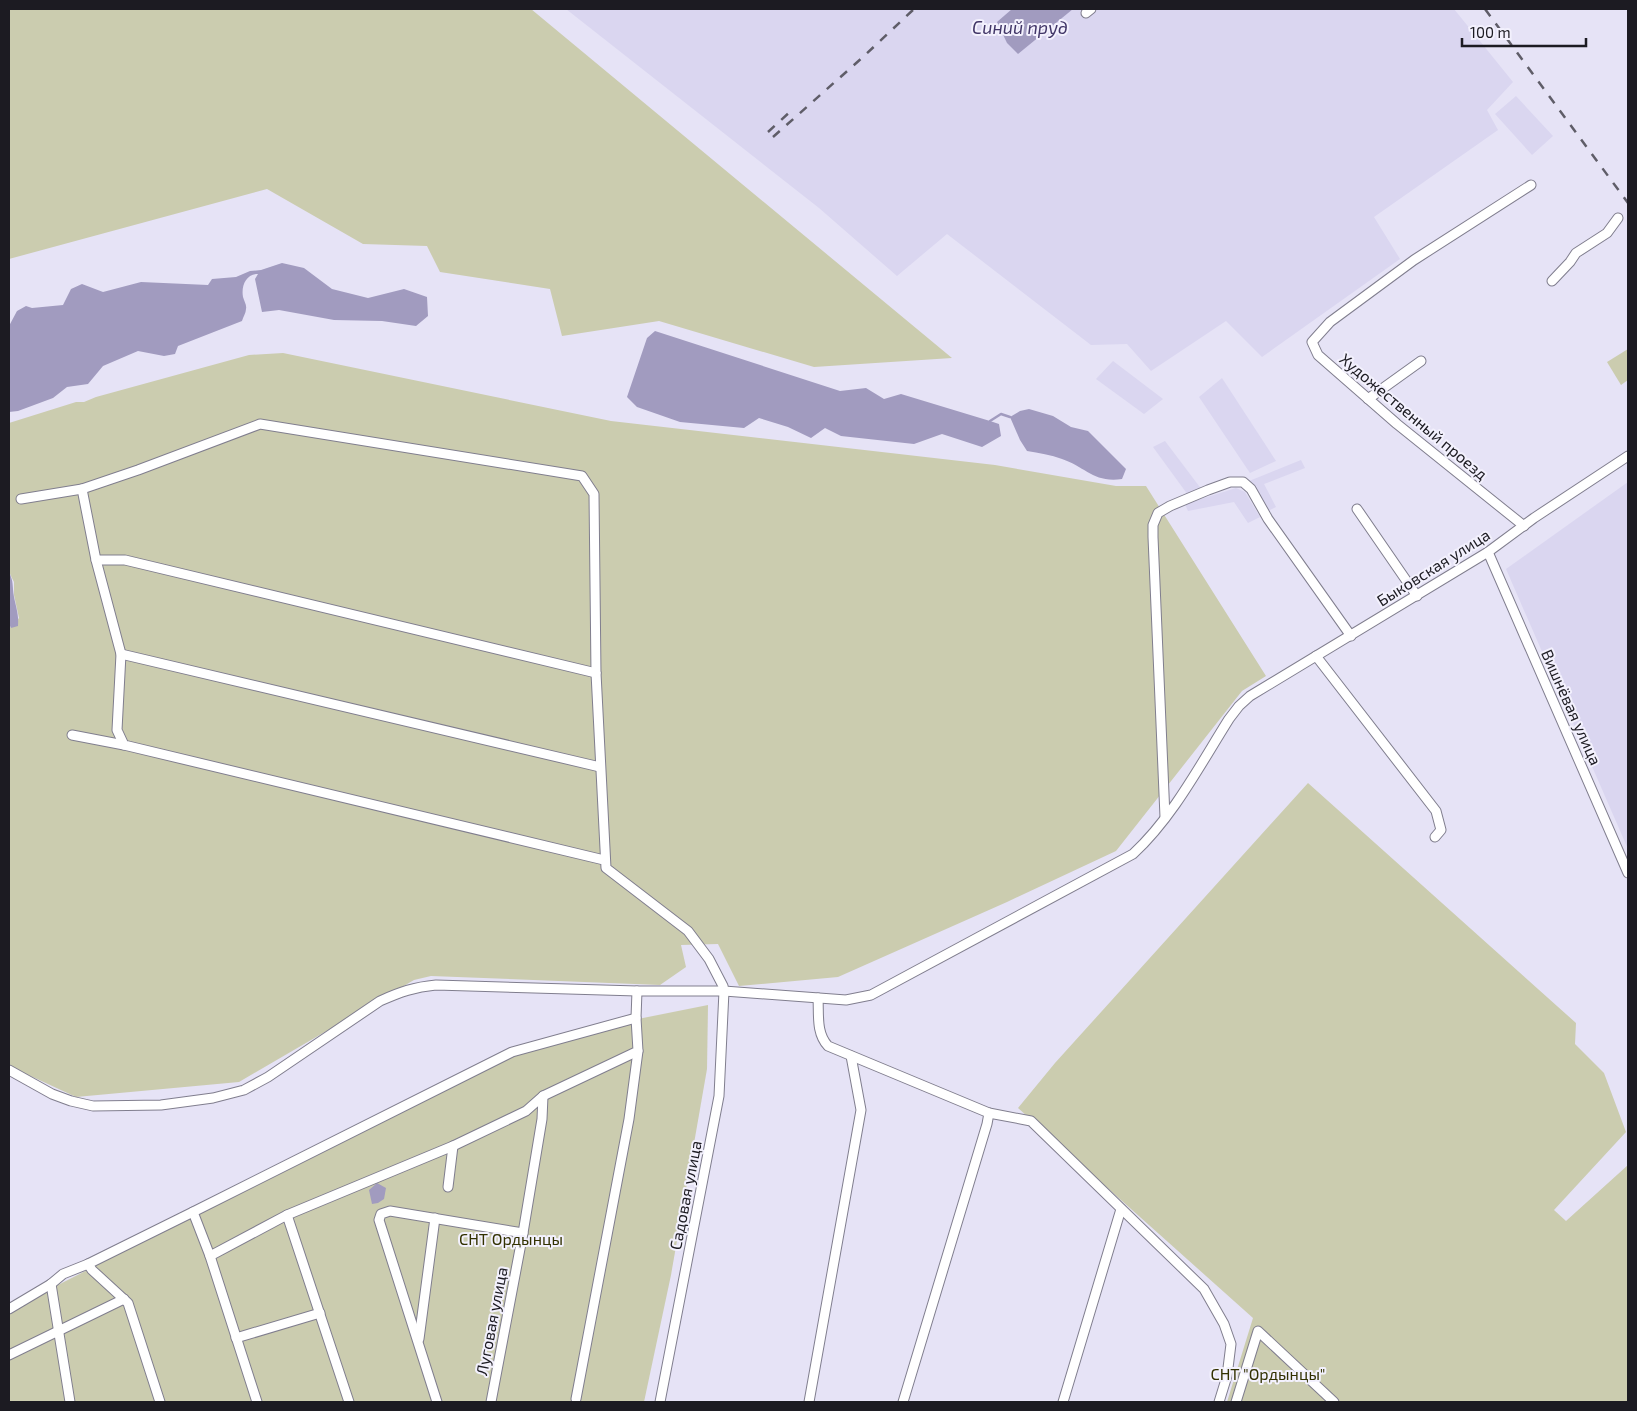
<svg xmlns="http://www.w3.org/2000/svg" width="1637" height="1411" viewBox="0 0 1637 1411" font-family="'Exo 2',sans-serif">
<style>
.built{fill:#dad6f0}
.green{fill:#cbccaf}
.water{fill:#a19bbf}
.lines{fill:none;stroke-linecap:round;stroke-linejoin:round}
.stream{stroke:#a19bbf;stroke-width:2.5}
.minor-casing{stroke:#807e8e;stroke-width:11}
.minor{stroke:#fff;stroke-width:9}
.rail{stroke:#5f5d68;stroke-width:2.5;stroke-dasharray:9 9;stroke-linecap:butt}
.labels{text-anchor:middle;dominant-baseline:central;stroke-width:4;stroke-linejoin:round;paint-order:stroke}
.street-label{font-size:16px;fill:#1c1b22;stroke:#f3f1fd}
.park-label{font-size:16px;fill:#323100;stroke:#f3f1fd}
.water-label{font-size:18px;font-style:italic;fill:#423768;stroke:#f3f1fd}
</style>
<rect width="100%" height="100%" fill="#e6e3f6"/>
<!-- built -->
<g class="built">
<polygon points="566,9 1454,9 1513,82 1487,110 1498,130 1374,217 1400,259 1262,357 1226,321 1151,371 1127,344 1091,345 947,234 897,276 819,208"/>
<polygon points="1516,96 1553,136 1532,155 1495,114"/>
<polygon points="1113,361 1163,399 1144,414 1096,379"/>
<polygon points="1222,378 1276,461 1250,473 1199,397"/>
<polygon points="1165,441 1202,490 1188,495 1153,447"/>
<polygon points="1301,460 1305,468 1264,484 1276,507 1266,512 1249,481"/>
<polygon points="1628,482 1628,849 1506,569"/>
<polygon points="1236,488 1245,492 1260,517 1248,523 1234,502 1188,511 1185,504"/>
</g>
<!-- green -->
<g class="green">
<polygon points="9,9 531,9 952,358 814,367 659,321 562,336 550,289 440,272 427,246 363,244 267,189 9,259"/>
<polygon points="1628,349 1628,380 1621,385 1607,362"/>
<polygon points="283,353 611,421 995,465 1116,486 1146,486 1266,676 1242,691 1116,851 1007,902 838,977 739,986 718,944 681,945 686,967 660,985 431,976 414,980 239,1082 76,1097 9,1066 9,624 11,628 19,618 14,595 14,582 9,572 9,423 76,402 84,402 96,397 249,355"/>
<polygon points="1308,783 1576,1023 1575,1044 1604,1073 1626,1132 1554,1210 1566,1221 1628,1165 1628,1402 1227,1402 1253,1318 1018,1108 1055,1063"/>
<polygon points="708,1005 707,1069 671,1275 644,1402 9,1402 9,1310 495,1062 593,1028"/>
</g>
<!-- water -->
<g class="water">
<polygon points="1012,9 1073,9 1018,54 1007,43 997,22"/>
<path d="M282,263l22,5 28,21 36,9 36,-9 23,8 1,19 -12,10 -34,-5 -48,-1 -55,-10 -17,2 -7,-33 3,-5c-12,0 -17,12 -15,23 1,4 4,8 3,12 0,4 -3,8 -4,12l-64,25 -3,8 -11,2 -26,-5 -35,15 -15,18 -21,3 -14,11 -35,13 -9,1v-86l8,-15 9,-5 6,2 31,-3 8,-16 11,-5 21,8 38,-10 67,3 4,-6 24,-2 14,-6 11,-1z"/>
<polygon points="655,331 840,391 866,388 884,399 901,394 990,421 999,424 1001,436 982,447 942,434 914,444 841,436 825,428 811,438 788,427 759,418 744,428 680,422 637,407 627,397 647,338"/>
<path d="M1029,409l24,7 18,11 17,4 38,38 -4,10c-29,4 -36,-12 -60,-20 -11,-4 -23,-6 -35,-8l-7,-11 -10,-23 10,-6z"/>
<path d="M9,572c5,11 3,13 5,25 2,10 5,18 4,29l-7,2 -2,-4z"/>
<polygon points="377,1183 386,1188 384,1199 378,1203 372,1204 369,1190"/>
</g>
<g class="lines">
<!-- stream -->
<polyline class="stream" points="990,421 1001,414 1010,417"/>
<defs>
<g id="minor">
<polyline points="1086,13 1091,9"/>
<polyline points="1552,281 1570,262 1576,253 1607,233 1618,218"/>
<polyline points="1368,399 1421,361"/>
<polyline points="21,499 82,489"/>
<polyline points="1357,509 1417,596"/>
<polyline points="1524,526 1397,424 1318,355 1312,342 1330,322 1414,260 1531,185"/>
<polyline points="1488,552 1628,873"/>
<polyline points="96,560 125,560 596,673"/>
<polyline points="121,654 600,767"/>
<polyline points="1316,656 1436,811 1441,830 1435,837"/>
<polyline points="72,735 124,745"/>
<polyline points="1165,817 1153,537 1153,525 1158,513 1170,506 1208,490 1230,482 1243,482 1251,489 1268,519 1351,636"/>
<polyline points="604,860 124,745 117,730 121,654 96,560 82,489 138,470 260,424 582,476 594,494 596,673 606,868 688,931 709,959 723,986 724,991 719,1096 660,1402"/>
<path d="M818,998c1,17 -2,35 10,48l161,67 42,8 173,168 20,35 7,20 -4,32 -8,26"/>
<path d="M9,1070l43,24 19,7 22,5 68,-1 52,-7 31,-8 24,-13 112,-76c20,-9 34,-14 56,-16l201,6h87l122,9 25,-5 262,-141c40,-37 67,-89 96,-135l10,-13 11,-10 238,-144 46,-34 94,-62"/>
<polyline points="448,1187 453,1146"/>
<polyline points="287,1215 453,1146 526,1111 543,1096 638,1051 636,1018 637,991"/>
<polyline points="210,1256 287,1215 349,1402"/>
<polyline points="88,1264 92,1270 128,1303 160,1402"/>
<polyline points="51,1284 70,1402"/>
<polyline points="9,1309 51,1284 63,1274 88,1264 193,1212"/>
<polyline points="236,1338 320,1313"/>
<polyline points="419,1339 435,1218"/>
<polyline points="9,1355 124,1299"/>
<polyline points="576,1399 629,1119 638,1051"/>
<polyline points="257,1402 210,1256 193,1212 512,1052 636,1018"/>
<polyline points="437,1402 379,1220 381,1214 390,1211 523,1233"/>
<polyline points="491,1402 523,1233 542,1119 543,1096"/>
<polyline points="809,1402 861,1110 851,1056"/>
<polyline points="903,1402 987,1124 989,1113"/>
<polyline points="1063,1402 1121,1209"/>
<polyline points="1236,1402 1258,1331 1334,1402"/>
</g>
</defs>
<!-- minor casing -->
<use href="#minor" class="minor-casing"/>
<!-- minor -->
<use href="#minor" class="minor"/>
<!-- rail -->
<g class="rail">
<polyline points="1485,9 1628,203"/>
<polyline points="768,132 793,109"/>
<polyline points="773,137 863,57 914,9"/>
</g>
</g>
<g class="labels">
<!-- street labels -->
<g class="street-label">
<text transform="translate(1414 416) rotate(40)">Художественный проезд</text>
<text transform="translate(1433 567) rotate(-32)">Быковская улица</text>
<text transform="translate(1572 707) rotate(66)">Вишнёвая улица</text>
<text transform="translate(685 1195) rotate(-79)">Садовая улица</text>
<text transform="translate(491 1321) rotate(-79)">Луговая улица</text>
</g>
<!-- park labels -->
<g class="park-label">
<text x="511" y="1238">СНТ Ордынцы</text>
<text x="1268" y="1373">СНТ "Ордынцы"</text>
</g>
<!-- water labels -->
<g class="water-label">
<text x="1020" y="27">Синий пруд</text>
</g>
</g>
<!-- border -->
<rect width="1637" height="1411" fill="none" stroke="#1c1b22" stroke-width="20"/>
<!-- scale -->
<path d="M1462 38v8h124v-8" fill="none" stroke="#1c1b22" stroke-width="2.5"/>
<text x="1470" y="38" font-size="15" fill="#1c1b22" stroke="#f3f1fd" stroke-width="4" paint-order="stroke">100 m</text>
</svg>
